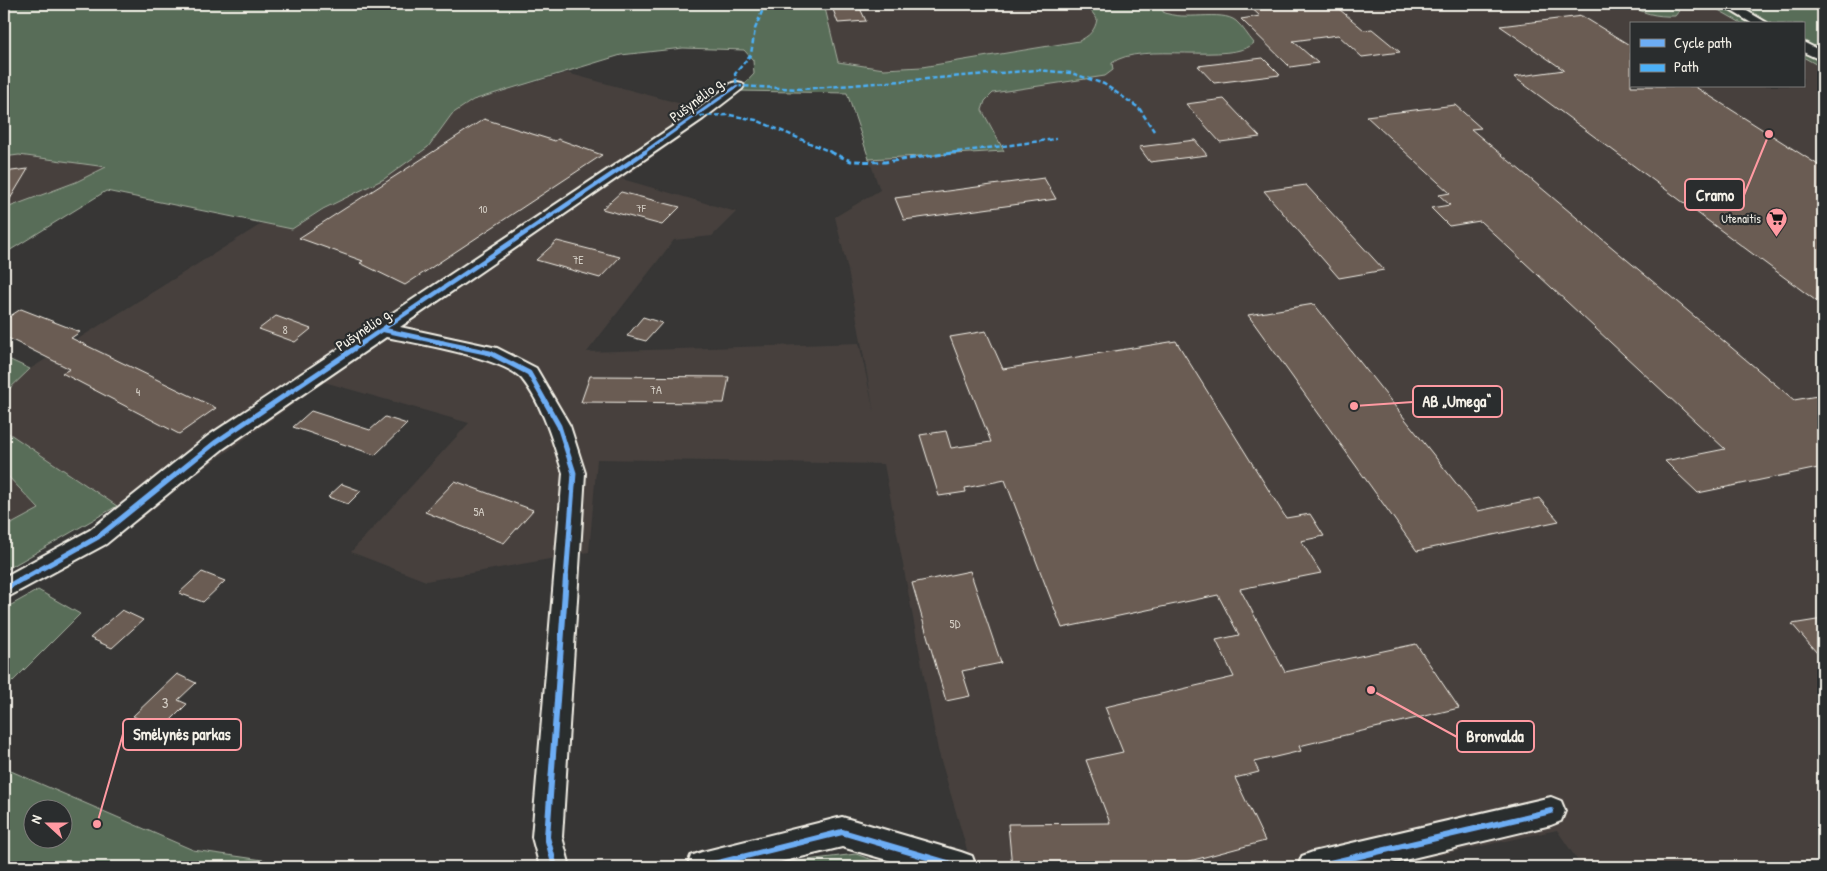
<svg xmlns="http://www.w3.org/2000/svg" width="1827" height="871" viewBox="0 0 1827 871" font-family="'Patrick Hand',sans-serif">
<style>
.built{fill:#47413e}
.green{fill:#596d58;stroke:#a6afa0;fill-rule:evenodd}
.building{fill:#6b5b53;stroke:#f4f1e8}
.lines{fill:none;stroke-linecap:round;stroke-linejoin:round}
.street-casing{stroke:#f4f1e8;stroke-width:4}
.street{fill:#2a2d2e;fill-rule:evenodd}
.quiet-far1{stroke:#4cb0f7;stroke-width:2.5;stroke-dasharray:5 2.5;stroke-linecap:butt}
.quiet{stroke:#4cb0f7;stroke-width:3;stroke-dasharray:6 3;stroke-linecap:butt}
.cycleway-far3-casing{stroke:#2a2d2e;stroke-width:5}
.cycleway-far2-casing{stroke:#2a2d2e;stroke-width:7}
.cycleway-far1-casing{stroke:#2a2d2e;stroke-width:8}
.cycleway-casing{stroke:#2a2d2e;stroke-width:9}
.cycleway-far3{stroke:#6dadf4;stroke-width:3}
.cycleway-far2{stroke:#6dadf4;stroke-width:4.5}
.cycleway-far1{stroke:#6dadf4;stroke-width:5}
.cycleway{stroke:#6dadf4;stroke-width:6}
.labels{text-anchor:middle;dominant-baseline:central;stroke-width:4.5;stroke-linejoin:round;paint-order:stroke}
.far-number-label{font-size:11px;fill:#d2ccc3}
.far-poi-label{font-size:12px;fill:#f4f1e8;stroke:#2a2d2e;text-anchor:end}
.number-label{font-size:12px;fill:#d2ccc3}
.street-label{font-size:15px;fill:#f4f1e8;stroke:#2a2d2e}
.near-number-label{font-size:15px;fill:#d2ccc3}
.leader{fill:none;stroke:#ff9aa2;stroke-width:2}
.callout-dot{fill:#ff9aa2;stroke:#2a2d2e;stroke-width:2}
.callout{fill:#2a2d2e;stroke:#ff9aa2;stroke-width:2}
.callout-label{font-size:16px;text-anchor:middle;font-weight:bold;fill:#f4f1e8}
</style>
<rect width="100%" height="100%" fill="#373635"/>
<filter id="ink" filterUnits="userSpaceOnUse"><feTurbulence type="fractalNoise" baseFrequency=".02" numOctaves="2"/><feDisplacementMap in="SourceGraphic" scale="10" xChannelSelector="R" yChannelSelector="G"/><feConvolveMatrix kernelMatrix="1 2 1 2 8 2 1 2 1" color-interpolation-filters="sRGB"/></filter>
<g filter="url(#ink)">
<!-- built -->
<g class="built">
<polygon points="824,4 1086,4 1097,19 1095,27 1088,36 1079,41 922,67 884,69 838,62"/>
<polygon points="1195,4 1626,4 1639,11 1664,17 1675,16 1678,11 1667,4 1708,4 1743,24 1631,24 1631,86 1803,86 1803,57 1823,68 1823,859 1816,859 1800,867 1582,867 1557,830 1383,867 972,867 938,750 884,464 597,459 589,552 426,581 351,552 469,423 324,382 196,474 136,523 117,506 4,430 4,394 30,369 263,223 292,229 428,147 452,114 473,100 567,73 715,113 622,179 736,212 712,236 674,240 587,352 859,343 874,412 848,270 835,217 880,190 869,159 1004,151 982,109 985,101 993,93 1105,76 1112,63 1119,57 1163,53 1229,52 1227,17 1190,18 1171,16 1164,12 1163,8"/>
<polygon points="19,155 107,167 77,182 4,209 4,157"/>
<polygon points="4,472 39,509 4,528"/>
</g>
<!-- green -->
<g class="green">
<path d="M4,4h820l14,58 46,7 38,-2 157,-26c10,-5 16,-10 18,-22l-11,-15h109l-32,4v4c21,10 58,-3 73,9 7,6 12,15 18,22 -21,22 -114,-2 -142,20l1,7 -8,6 -112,17 -8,8 -3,9 22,41 -135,8 -22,-66 -109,-2 16,-17 -1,-14 -9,-10 -61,-2 -62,7 -148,45 -21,14 -24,33 -44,32 -61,30 -31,20 -186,-38 -102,63v-45l72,-27 30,-15 -87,-12 -15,2z"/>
<path d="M1627,4h40l12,7 -4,5c-19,1 -33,-3 -48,-12z"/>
<polygon points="1708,4 1823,4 1823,68 1803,57 1803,24 1743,24"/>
<polygon points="4,357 30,369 4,394"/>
<polygon points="4,430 117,506 4,571 4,528 39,509 4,472"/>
<polygon points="38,590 80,614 4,690 4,609"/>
<path d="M4,768l189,82 77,11 15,6h-281zM32,808h30v30h-30z"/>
<polygon points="856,854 892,867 766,867 775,864"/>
</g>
<!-- building -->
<g class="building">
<polygon points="831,4 858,4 866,21 838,23"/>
<polygon points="1247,4 1333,4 1364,30 1372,29 1400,52 1362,57 1338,35 1293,41 1318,63 1290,67 1241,19 1260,16"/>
<polygon points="1582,16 1631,46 1631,86 1694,86 1823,168 1823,306 1514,77 1564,70 1500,26"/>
<polygon points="1263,58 1280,75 1214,83 1198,66"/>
<polygon points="1224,99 1260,137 1220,142 1186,104"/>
<polygon points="1455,105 1481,128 1471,129 1794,400 1823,395 1823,467 1698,493 1678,474 1665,461 1725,449 1480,221 1449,226 1431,208 1450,205 1439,195 1450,193 1366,116"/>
<polygon points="484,119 555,141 558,139 602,155 405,285 360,263 363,261 299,238"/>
<polygon points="1195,140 1207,155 1150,162 1139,147"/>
<polygon points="28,169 4,209 4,172"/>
<polygon points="1044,178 1056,199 904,220 895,198"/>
<polygon points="1306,185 1384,270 1339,278 1264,191"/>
<polygon points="621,192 680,207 662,225 602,209"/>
<polygon points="557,241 620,257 600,278 536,260"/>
<polygon points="1314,304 1478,511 1539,498 1559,521 1417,551 1248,315"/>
<polygon points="21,309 80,332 71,338 216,408 179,434 62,373 70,369 4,336 4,320"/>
<polygon points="276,316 311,329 295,342 259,329"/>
<polygon points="643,317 662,323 646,341 627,336"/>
<polygon points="986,331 1003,369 1176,341 1286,518 1310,514 1324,536 1301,541 1321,573 1240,589 1285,672 1416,644 1459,708 1299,746 1301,751 1254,762 1259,772 1235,778 1265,841 1171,866 1012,867 1008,824 1110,823 1086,760 1123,752 1105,707 1234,677 1216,640 1239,635 1218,595 1062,628 1005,480 965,488 966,492 939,496 920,435 946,431 951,448 991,442 950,337"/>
<polygon points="590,376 598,376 729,377 724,403 581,402"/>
<polygon points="311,411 370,430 385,417 407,424 375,455 293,427"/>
<polygon points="455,481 533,510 504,543 425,512"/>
<polygon points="342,484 361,491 348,504 328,497"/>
<polygon points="970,571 1001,663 962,671 970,696 946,701 912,583"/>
<polygon points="202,572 225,581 203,602 179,593"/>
<polygon points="122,610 143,620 112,648 90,638"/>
<polygon points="1823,619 1823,660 1792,624"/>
<polygon points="177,674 196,683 178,700 187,704 161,730 133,716"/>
</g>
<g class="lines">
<defs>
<g id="street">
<polygon points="1720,4 1735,4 1769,24 1753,24"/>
<polygon points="1803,42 1823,52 1823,61 1803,52"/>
<path d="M737,82l5,1 2,3 -2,3 -39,30 -303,208 97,21 39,20 34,58 15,47 -23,364 8,30h-30l-8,-30 31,-364c-10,-31 -20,-68 -41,-94 -17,-21 -107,-36 -136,-42l-162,111 -118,96 -102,55v-22l86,-47 118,-94 485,-323 39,-30z"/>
<polygon points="1551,797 1561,801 1565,811 1561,821 1551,825 1375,867 1298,867 1302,856 1313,852"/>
<polygon points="842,817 961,852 972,856 976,867 912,867 842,847 760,867 687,867 691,856 702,852"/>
</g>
</defs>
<!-- street casing -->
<use href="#street" class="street-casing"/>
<!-- street -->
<use href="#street" class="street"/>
<!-- quiet-far1 -->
<g class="quiet-far1">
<polyline points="765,4 755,29 751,54 735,74 737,86 802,89 1037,70 1071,73 1104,84 1139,108 1154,131"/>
<polyline points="700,116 730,115 756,120 833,153"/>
<polyline points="950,153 1056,139"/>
</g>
<!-- quiet -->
<polyline class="quiet" points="830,152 851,161 885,162 959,152"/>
<defs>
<polyline id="cycleway-far3" points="643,153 737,86"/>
<g id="cycleway-far2">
<polyline points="384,330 444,343"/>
<polyline points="362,343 645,152"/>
</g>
<g id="cycleway-far1">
<polyline points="438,342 490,353 529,373 559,426 574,473 566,579"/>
<polyline points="23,579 98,537 216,442 364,342"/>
</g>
<g id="cycleway">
<polyline points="4,589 25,577"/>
<polyline points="555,867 547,837 566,577"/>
<polyline points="702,867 842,832 961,867"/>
<polyline points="1313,867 1551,811"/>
</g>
</defs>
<!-- cycleway-far3 casing -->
<use href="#cycleway-far3" class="cycleway-far3-casing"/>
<!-- cycleway-far2 casing -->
<use href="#cycleway-far2" class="cycleway-far2-casing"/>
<!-- cycleway-far1 casing -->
<use href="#cycleway-far1" class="cycleway-far1-casing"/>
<!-- cycleway casing -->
<use href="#cycleway" class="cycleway-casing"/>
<!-- cycleway-far3 -->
<use href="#cycleway-far3" class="cycleway-far3"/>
<!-- cycleway-far2 -->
<use href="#cycleway-far2" class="cycleway-far2"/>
<!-- cycleway-far1 -->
<use href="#cycleway-far1" class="cycleway-far1"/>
<!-- cycleway -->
<use href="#cycleway" class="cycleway"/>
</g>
</g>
<!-- icons -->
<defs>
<symbol id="supermarket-pin" viewBox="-11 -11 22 30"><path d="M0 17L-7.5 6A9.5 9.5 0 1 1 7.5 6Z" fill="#ff9aa2" stroke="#2a2d2e"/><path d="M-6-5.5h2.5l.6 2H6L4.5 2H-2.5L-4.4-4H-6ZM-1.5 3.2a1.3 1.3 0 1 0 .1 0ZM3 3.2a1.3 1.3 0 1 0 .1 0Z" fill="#111"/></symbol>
</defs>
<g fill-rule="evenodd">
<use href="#supermarket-pin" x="1764" y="206" width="25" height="34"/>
</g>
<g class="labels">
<!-- far-number labels -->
<g class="far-number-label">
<text x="641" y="208">7F</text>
<text x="483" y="209">10</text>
</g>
<!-- far-poi labels -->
<g class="far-poi-label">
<text x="1761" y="218">Utenaitis</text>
</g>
<!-- number labels -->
<g class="number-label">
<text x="578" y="259">7E</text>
<text x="285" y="329">8</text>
<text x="656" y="389">7A</text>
<text x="138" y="391">4</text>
<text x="479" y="511">5A</text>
<text x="955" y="623">5D</text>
</g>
<!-- street labels -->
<g class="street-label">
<text transform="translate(697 99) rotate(-37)">Pušynėlio g.</text>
<text transform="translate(364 329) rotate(-34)">Pušynėlio g.</text>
</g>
<!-- near-number labels -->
<g class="near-number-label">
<text x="165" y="702">3</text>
</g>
</g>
<!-- callouts -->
<path class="leader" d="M1769 134L1744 195M1354 406L1413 402M97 824L123 734M1371 690L1457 737"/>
<g class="callout-dot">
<circle cx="1769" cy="134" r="5"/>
<circle cx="1354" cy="406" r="5"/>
<circle cx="97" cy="824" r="5"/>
<circle cx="1371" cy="690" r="5"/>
</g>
<g class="callout">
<rect x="1685" y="179" width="59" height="31" rx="5"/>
<rect x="1413" y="386" width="89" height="31" rx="5"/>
<rect x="123" y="719" width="118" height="31" rx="5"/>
<rect x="1457" y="721" width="77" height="31" rx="5"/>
</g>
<g class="callout-label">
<text x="1715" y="201">Cramo</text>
<text x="1457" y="407">AB „Umega“</text>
<text x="182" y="740">Smėlynės parkas</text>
<text x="1495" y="742">Bronvalda</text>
</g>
<!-- margin -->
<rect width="1827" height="871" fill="none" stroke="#2a2d2e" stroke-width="20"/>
<rect x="10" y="10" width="1807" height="851" fill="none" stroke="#f4f1e8" stroke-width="2" filter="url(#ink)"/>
<!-- legend -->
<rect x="1630" y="22" width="175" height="65" fill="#2a2d2e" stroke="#7b7b78"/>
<rect x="1640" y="39" width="25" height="8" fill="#6dadf4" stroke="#7b7b78"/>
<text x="1674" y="48" font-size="15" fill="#f4f1e8">Cycle path</text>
<rect x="1640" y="64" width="25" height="8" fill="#4cb0f7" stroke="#7b7b78"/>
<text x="1674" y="72" font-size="15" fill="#f4f1e8">Path</text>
<!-- north arrow -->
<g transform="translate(48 824) rotate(291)"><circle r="24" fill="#2a2d2e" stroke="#7b7b78"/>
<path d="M0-4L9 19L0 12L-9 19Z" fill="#ff9aa2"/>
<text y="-8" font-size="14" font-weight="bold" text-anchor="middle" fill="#f4f1e8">N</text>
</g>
</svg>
